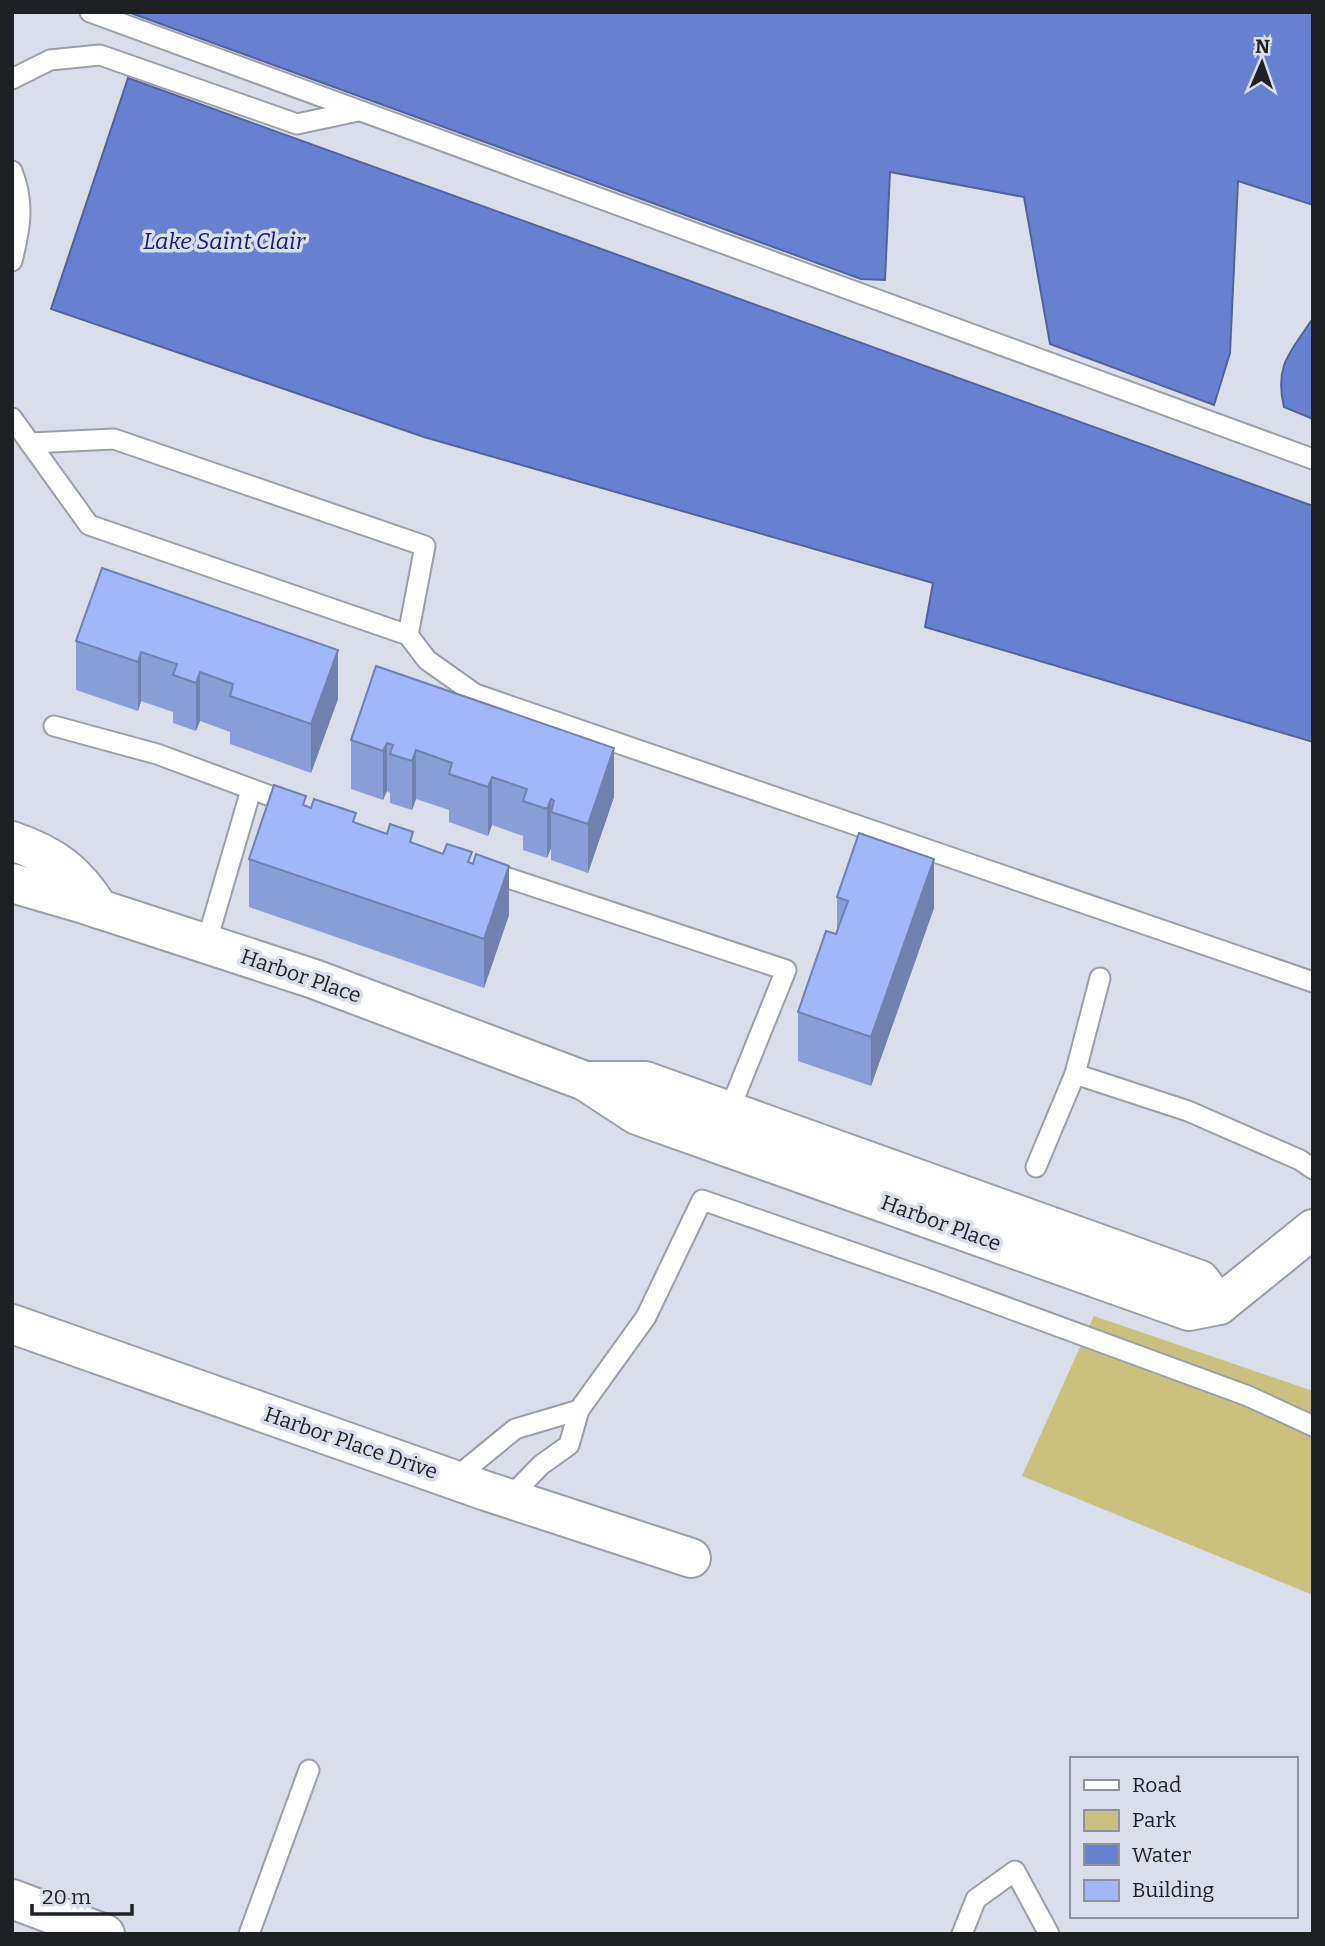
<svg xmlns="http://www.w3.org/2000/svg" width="1325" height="1946" viewBox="0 0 1325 1946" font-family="Bitter,serif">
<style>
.green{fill:#c9c17d}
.water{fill:#6880d0;stroke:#52639c;stroke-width:2}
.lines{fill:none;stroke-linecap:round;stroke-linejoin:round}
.service-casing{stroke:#9a9faa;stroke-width:23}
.minor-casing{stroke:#9a9faa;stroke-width:42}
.service{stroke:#fff;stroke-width:19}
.minor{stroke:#fff;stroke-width:38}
.wall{fill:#8a9dd7}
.shaded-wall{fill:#7180af}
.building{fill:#a1b7fa;stroke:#7180af;stroke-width:2}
.labels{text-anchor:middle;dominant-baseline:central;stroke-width:7;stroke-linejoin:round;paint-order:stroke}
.street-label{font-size:21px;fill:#1e2024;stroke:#dadeeb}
.water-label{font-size:23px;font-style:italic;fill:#141b78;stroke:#dadeeb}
</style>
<rect width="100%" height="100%" fill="#dadeeb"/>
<!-- green -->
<polygon class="green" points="1094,1316 1313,1391 1313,1595 1022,1476"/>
<!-- water -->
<g class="water">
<polygon points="128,12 1313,12 1313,205 1238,181 1230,353 1214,405 1050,344 1024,197 890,172 885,280 861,279"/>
<polygon points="128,78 1313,506 1313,742 925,627 933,583 424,437 51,309"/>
<path d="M1313,318v101l-29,-12c-10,-43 7,-55 29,-89z"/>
</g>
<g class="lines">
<defs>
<g id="service">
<polyline points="90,12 1313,459"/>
<polyline points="12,79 50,60 100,55 297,124 358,111"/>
<path d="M12,171c13,32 8,58 0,90"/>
<polyline points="12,418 89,525 408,635 427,660 475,694 1313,982"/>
<polyline points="30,443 114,439 425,546 408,635"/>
<polyline points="54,726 157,754 292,804"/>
<polyline points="487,871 786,970 729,1111"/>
<polyline points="206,944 251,790"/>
<polyline points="1100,978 1075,1074 1188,1111 1300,1160 1313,1169"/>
<polyline points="1036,1167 1075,1074"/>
<polyline points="579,1410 646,1317 702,1200 932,1280 1248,1396 1313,1426"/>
<polyline points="454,1479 515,1429 579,1410 569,1445 541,1465 510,1497"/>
<polyline points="249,1934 309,1770"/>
<polyline points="962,1934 976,1899 1015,1871 1049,1934"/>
</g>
<g id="minor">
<path d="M12,841c41,14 64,31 87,68"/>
<polyline points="12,883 81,903 314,979 585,1081 637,1115 1189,1311 1219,1305 1200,1280 645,1081 585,1081"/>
<polyline points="1219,1305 1313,1229"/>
<polyline points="12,1324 486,1491 691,1558"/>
<polyline points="12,1899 105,1934"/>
</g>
</defs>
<!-- service casing -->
<use href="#service" class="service-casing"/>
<!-- minor casing -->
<use href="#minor" class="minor-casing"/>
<!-- service -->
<use href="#service" class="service"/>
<!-- minor -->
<use href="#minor" class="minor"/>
</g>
<!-- wall -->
<g class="wall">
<polygon points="102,568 338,699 311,773 230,744 230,732 200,721 196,731 173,723 173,712 141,701 138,711 76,690 76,641"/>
<polygon points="376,666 614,797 588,873 551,860 551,848 547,858 523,850 523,836 492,825 488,836 449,822 449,810 416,799 412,810 390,803 390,793 387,791 383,800 351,789 351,740"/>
<polygon points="306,806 473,864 509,915 484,988 249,907 249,859"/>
<polygon points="837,897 934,908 871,1086 798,1061 798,1012 837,932"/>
</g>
<!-- shaded-wall -->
<g class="shaded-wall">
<polygon points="338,650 338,699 311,773 311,724"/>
<polygon points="141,652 141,701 138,711 138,662"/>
<polygon points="200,672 200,721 196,731 196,683"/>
<polygon points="387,743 387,791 383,800 383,751"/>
<polygon points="614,748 614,797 588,873 588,824"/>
<polygon points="416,750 416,799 412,810 412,761"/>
<polygon points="492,777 492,825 488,836 488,787"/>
<polygon points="551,799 551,848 547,858 547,809"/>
<polygon points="934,859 934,908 871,1086 871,1037"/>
<polygon points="509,866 509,915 484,988 484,939"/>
</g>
<!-- building -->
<g class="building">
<polygon points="102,568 338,650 311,724 230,696 233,684 200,672 196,683 173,675 177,664 141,652 138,662 76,641"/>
<polygon points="376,666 614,748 588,824 551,812 554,801 551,799 547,809 523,801 527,789 492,777 488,787 449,774 452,763 416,750 412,761 390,754 393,745 387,743 383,751 351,740"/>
<polygon points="274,785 306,796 303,805 311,808 314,799 356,813 353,822 387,834 390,824 413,832 410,842 443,854 447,844 472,852 468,862 473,864 476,854 509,866 484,939 249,859"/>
<polygon points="859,833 934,859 871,1037 798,1012 826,931 836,934 848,901 837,897"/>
</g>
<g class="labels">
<!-- street labels -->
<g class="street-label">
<text transform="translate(301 976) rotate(19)">Harbor Place</text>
<text transform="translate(941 1223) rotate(20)">Harbor Place</text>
<text transform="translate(351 1443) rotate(19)">Harbor Place Drive</text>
</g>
<!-- water labels -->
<g class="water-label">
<text x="224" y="241">Lake Saint Clair</text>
</g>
</g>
<!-- border -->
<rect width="1325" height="1946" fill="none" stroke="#1e2024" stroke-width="28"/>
<!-- legend -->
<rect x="1070" y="1757" width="228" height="161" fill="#dadeeb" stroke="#8f929b" stroke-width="2"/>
<rect x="1084" y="1780" width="35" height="10" fill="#ffffff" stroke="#8f929b" stroke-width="2"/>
<text x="1132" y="1792" font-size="21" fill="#1e2024">Road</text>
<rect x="1084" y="1810" width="35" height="21" fill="#c9c17d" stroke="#8f929b" stroke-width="2"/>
<text x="1132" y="1827" font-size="21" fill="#1e2024">Park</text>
<rect x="1084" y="1844" width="35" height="21" fill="#6880d0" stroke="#8f929b" stroke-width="2"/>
<text x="1132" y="1862" font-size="21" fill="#1e2024">Water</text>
<rect x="1084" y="1880" width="35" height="21" fill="#a1b7fa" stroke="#8f929b" stroke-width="2"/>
<text x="1132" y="1897" font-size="21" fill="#1e2024">Building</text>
<!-- north arrow -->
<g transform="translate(1262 63) rotate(2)" stroke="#dadeeb" stroke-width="5" paint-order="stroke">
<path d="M0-5L12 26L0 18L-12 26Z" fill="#1e2024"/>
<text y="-10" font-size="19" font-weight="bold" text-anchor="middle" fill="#1e2024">N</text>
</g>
<!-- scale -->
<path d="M32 1904v10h100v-10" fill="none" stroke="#1e2024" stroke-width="3.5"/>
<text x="42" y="1904" font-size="21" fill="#1e2024" stroke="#dadeeb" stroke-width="5" paint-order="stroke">20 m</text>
</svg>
